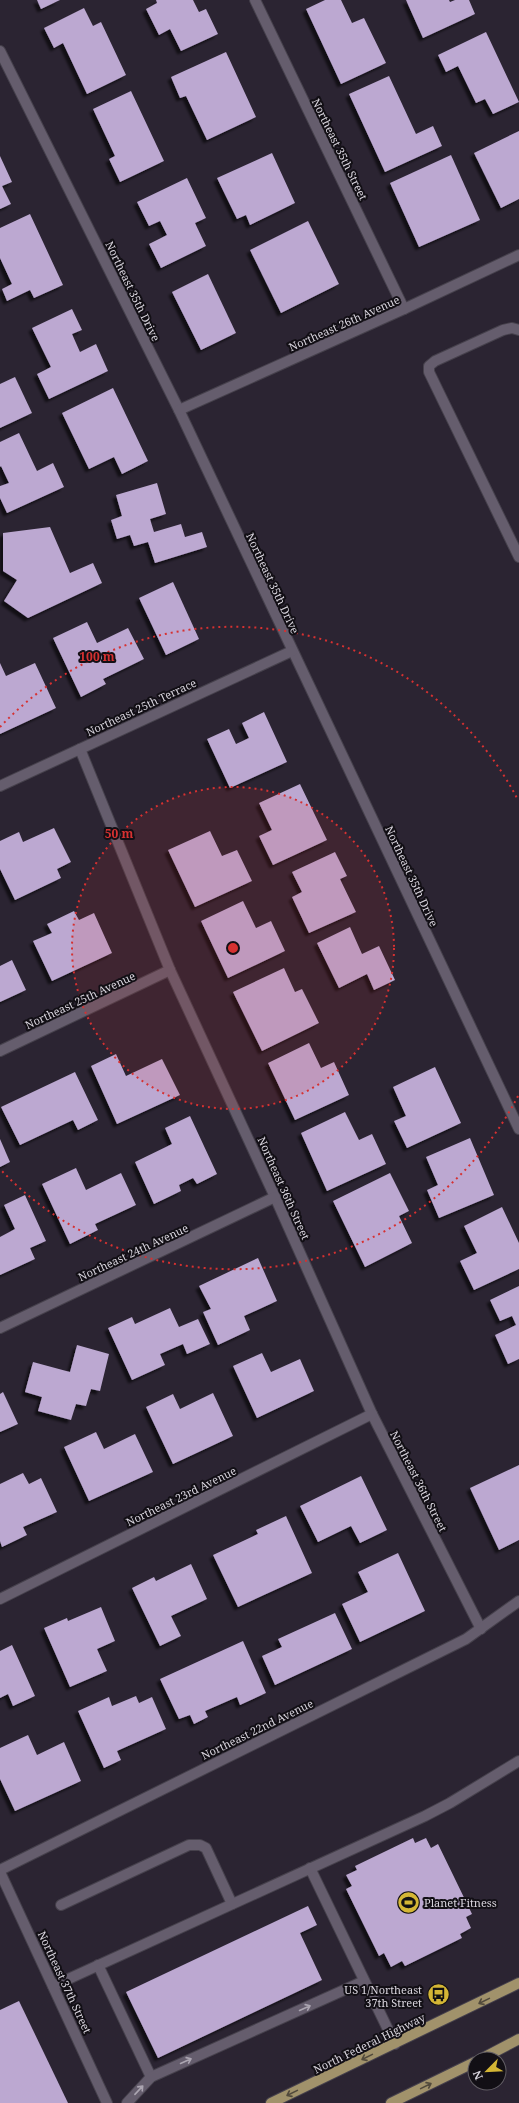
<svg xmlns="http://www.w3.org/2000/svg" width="519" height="2103" viewBox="0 0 519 2103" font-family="'Noto Serif',serif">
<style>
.building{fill:#bca8d1;filter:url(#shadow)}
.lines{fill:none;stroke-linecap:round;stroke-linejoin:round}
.service-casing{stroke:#46414c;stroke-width:12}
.minor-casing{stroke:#46414c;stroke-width:12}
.primary-casing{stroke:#46414c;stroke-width:12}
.service{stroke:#655d6d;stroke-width:10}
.minor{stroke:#655d6d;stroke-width:10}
.primary{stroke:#a1926b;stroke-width:10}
.oneway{stroke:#524a3c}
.oneway2{stroke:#aba5b1}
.ring{fill:none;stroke:#d63131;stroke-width:2;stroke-dasharray:2 4}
.labels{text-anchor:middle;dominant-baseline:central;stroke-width:4;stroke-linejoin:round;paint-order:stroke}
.street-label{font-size:11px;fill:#d9d5de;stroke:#120f15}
.poi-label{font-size:11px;fill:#d9d5de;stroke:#120f15;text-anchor:start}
.centre{fill:#d63131;stroke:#120f15;stroke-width:2}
.ring-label{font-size:12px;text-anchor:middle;font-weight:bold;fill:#d63131;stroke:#120f15;stroke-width:4;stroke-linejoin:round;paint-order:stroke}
</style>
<defs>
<filter id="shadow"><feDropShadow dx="-3.5" dy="3.5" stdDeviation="1" flood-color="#0009"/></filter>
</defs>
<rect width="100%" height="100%" fill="#2b2432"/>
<!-- building -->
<g class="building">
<polygon points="37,0 60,0 41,9"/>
<polygon points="156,0 193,0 199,12 206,9 218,34 181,51 170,29 159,35 146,9 157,3"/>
<polygon points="325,0 341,0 352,23 364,18 386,63 341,84 306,9"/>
<polygon points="406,0 449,0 450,2 455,0 469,0 475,14 423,38"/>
<polygon points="84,8 93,26 101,22 126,75 87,94 63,43 54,48 44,28"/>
<polygon points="486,32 519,102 493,114 485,99 476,103 458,66 446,72 438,55"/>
<polygon points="226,52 256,117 207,140 186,96 180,98 171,77"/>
<polygon points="389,76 416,134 433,126 442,146 385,172 349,94"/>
<polygon points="131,91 164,161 120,182 109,159 115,156 93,109"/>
<polygon points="519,131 519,199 501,208 474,153"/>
<polygon points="272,153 295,203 250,225 246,215 237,219 217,178"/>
<polygon points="451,155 480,220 419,247 390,183"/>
<polygon points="0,156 12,182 2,186 11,204 0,209"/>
<polygon points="187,178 206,218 195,223 206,246 161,268 149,244 167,235 160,221 149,226 137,202"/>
<polygon points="30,214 63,285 34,298 30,290 7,301 2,289 12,284 0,258 0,228"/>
<polygon points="308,221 339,284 281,313 250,250"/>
<polygon points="208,274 236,333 201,350 172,292"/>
<polygon points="72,309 82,330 72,334 80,352 96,344 108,371 49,399 37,374 51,367 32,328"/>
<polygon points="15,377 32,413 0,428 0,384"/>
<polygon points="113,388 148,461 122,474 114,457 89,469 62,413"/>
<polygon points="19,433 37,471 53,463 64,487 7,513 0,498 0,486 9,483 1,466 0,467 0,442"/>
<polygon points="157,483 166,514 150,519 154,532 181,524 185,537 202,532 207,547 155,563 148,542 134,546 130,535 117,539 111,520 122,516 116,495"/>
<polygon points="50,527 70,573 93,563 102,583 28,618 4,601 17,580 3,571 3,533"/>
<polygon points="173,582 199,639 166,655 139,598"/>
<polygon points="87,622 97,643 128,628 144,659 103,679 106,684 81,697 53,638"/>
<polygon points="0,663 6,676 35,663 56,708 0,734"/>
<polygon points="264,712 287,762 230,788 207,739 229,729 236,744 249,738 242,723"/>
<polygon points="300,784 327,840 273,865 259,836 272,830 259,803"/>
<polygon points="54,828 71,862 57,869 61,878 15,900 0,869 0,841 19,832 23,842"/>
<polygon points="210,831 222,856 237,850 252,881 195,907 168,850"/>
<polygon points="335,852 347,876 340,879 356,912 309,933 292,897 302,892 292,872"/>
<polygon points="243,901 256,928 271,921 285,951 228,978 201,921"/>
<polygon points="74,911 79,920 94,913 112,953 52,981 33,941 52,933 47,924"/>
<polygon points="350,927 362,954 379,946 395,980 374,990 367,974 339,988 317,943"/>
<polygon points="12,960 26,990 0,1002 0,966"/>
<polygon points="284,968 295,992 302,989 319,1023 262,1051 233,992"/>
<polygon points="309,1043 321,1068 334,1062 349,1095 295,1120 268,1063"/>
<polygon points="116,1054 126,1076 162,1059 180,1095 117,1124 91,1066"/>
<polygon points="435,1067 461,1123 407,1148 394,1121 406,1116 393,1087"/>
<polygon points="75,1072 98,1120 78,1130 73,1120 20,1145 1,1107"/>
<polygon points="345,1112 359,1140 372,1134 386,1164 327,1191 301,1133"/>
<polygon points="190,1116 217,1174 197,1184 193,1178 179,1185 181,1191 154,1204 135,1162 172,1144 165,1128"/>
<polygon points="470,1138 494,1195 439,1218 427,1190 438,1185 426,1157"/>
<polygon points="0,1139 10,1162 0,1167"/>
<polygon points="76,1168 86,1190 121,1173 136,1205 95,1224 98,1230 70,1244 42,1184"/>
<polygon points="390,1173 409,1211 399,1216 412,1243 365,1267 333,1201"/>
<polygon points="25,1195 46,1241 30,1248 35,1259 0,1275 0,1237 15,1229 4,1205"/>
<polygon points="502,1207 519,1243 519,1269 474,1290 460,1261 477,1253 464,1226"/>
<polygon points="258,1258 277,1301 244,1316 250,1330 218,1345 203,1312 211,1309 199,1286"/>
<polygon points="519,1286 519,1359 508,1364 495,1335 516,1325 512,1316 500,1321 490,1300"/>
<polygon points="170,1308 179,1327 198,1319 210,1344 187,1354 183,1344 160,1354 165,1365 132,1380 108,1328 132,1317 135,1324"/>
<polygon points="77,1345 109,1354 100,1391 91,1389 86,1406 76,1404 71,1420 38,1411 42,1397 25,1392 33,1362 70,1372"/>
<polygon points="262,1353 271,1372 300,1359 314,1391 257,1418 233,1366"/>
<polygon points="3,1392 18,1424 0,1432 0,1394"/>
<polygon points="213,1393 233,1436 173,1464 146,1407 173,1394 180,1409"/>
<polygon points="96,1432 104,1449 135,1434 153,1472 89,1501 64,1447"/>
<polygon points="519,1465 519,1540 499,1550 470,1488"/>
<polygon points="23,1473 29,1484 41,1478 57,1512 23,1527 27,1535 2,1547 0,1541 0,1484"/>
<polygon points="361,1476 387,1530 360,1543 351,1526 318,1542 300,1506"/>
<polygon points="286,1516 312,1573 238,1607 213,1555 258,1534 256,1530"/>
<polygon points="398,1553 425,1611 360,1642 342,1604 368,1592 358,1572"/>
<polygon points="191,1564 207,1599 171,1616 181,1636 160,1646 132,1588 154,1577 156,1581"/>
<polygon points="101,1607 115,1641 97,1649 107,1671 70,1687 44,1628 67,1618 68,1621"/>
<polygon points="335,1613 352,1649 275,1685 262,1656 282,1647 278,1639"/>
<polygon points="243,1641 266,1693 240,1705 237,1697 205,1711 208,1717 194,1724 190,1715 179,1719 160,1679"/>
<polygon points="12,1645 35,1696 13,1706 8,1694 0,1698 0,1651"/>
<polygon points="136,1696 139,1703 152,1697 166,1729 117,1751 121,1760 104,1768 78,1711 109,1697 112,1706"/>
<polygon points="28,1735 37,1755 64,1742 81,1781 15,1811 0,1779 0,1748"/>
<polygon points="413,1838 415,1843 426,1838 431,1848 438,1844 472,1914 466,1917 471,1928 460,1934 462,1938 405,1966 402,1961 391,1967 384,1953 379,1956 346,1889 352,1886 346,1875 357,1870 355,1866"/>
<polygon points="308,1906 317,1925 300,1933 322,1980 158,2058 126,1992"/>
<polygon points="19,2001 68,2103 0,2103 0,2010"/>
</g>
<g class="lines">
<defs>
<g id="service">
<polyline points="519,330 512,328 503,330 435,361 429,366 429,372 519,557"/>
<polyline points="310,1868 395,2044"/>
<polyline points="61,1905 189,1845 200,1845 206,1848 232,1904"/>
<polyline points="98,1965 151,2077"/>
<polyline points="53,1986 425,1816 450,1803 519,1761"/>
<polyline points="127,2103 151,2077 364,1981"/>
</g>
<g id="minor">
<polyline points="255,0 404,309"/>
<polyline points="0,51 179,410 519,1129"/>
<polyline points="179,410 404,309 519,255"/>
<polyline points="80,749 170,970 275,1197 372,1414 481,1629"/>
<polyline points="0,786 292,651"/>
<polyline points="0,1051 170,970"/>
<polyline points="0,1328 275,1197"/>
<polyline points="0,1599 372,1414"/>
<polyline points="0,1870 466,1639 519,1601"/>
<polyline points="0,1872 107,2103"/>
</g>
<g id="primary">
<polyline points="481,2059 519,2039"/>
<polyline points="271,2103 519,1983"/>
<polyline points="391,2103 475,2062"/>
</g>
</defs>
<!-- service casing -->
<use href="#service" class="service-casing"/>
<!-- minor casing -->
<use href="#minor" class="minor-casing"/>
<!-- primary casing -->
<use href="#primary" class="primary-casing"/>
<!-- service -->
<use href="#service" class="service"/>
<!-- minor -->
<use href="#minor" class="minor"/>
<!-- primary -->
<use href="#primary" class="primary"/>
</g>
<!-- one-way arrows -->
<defs><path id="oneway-shaft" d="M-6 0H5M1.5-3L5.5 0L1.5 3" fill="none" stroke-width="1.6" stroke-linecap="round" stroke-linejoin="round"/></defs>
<g class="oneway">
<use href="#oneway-shaft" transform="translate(484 2001) rotate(154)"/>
<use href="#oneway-shaft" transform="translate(367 2057) rotate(154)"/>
<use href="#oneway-shaft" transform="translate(426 2086) rotate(-26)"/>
<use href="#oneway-shaft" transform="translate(292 2093) rotate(154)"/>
</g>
<g class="oneway2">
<use href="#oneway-shaft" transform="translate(305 2008) rotate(-24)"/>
<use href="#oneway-shaft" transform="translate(186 2061) rotate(-24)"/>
<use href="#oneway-shaft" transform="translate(139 2090) rotate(-47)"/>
</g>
<!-- distance rings -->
<circle cx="233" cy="948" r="161" fill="#d63131" fill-opacity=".12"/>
<g class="ring">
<circle cx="233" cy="948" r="161"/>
<path d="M518 1096A321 321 0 0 1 0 1169M0 727A321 321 0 0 1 518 800"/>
</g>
<!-- icons -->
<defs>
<symbol id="stadium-disc" viewBox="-11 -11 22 22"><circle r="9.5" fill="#d4b635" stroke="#120f15"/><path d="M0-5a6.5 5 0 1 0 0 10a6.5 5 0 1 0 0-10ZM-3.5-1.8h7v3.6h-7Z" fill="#111"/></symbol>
<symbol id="bus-disc" viewBox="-11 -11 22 22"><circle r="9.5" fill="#d4b635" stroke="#120f15"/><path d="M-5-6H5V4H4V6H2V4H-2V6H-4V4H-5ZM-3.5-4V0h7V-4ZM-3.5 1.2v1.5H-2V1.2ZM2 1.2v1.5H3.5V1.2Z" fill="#111"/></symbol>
</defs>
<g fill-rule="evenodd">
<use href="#stadium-disc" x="396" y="1890" width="25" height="25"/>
<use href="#bus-disc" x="426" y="1982" width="25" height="25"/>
</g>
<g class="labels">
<!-- street labels -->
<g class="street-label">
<text transform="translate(340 149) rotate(64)">Northeast 35th Street</text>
<text transform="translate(133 291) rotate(64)">Northeast 35th Drive</text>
<text transform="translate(344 323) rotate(-24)">Northeast 26th Avenue</text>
<text transform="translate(273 583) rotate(65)">Northeast 35th Drive</text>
<text transform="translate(141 707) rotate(-25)">Northeast 25th Terrace</text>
<text transform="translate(412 876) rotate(65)">Northeast 35th Drive</text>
<text transform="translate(80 1000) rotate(-25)">Northeast 25th Avenue</text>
<text transform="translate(284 1188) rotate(66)">Northeast 36th Street</text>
<text transform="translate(133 1252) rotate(-25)">Northeast 24th Avenue</text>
<text transform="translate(419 1481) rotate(63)">Northeast 36th Street</text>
<text transform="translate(181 1496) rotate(-26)">Northeast 23rd Avenue</text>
<text transform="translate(257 1729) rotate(-26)">Northeast 22nd Avenue</text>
<text transform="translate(65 1982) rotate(65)">Northeast 37th Street</text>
<text transform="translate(369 2043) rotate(-26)">North Federal Highway</text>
</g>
<!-- poi labels -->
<g class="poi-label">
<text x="424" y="1902">Planet Fitness</text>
<text x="422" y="1989" text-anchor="end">US 1/Northeast<tspan x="422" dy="13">37th Street</tspan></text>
</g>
</g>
<circle cx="233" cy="948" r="6" class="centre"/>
<g class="ring-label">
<text x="97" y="661">100 m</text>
<text x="119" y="838">50 m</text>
</g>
<!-- north arrow -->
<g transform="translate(487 2071) rotate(246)"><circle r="19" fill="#120f15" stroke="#625e65"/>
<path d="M0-3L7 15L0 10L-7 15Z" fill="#d4b635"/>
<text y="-6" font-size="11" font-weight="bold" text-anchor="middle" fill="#d9d5de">N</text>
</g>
</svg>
